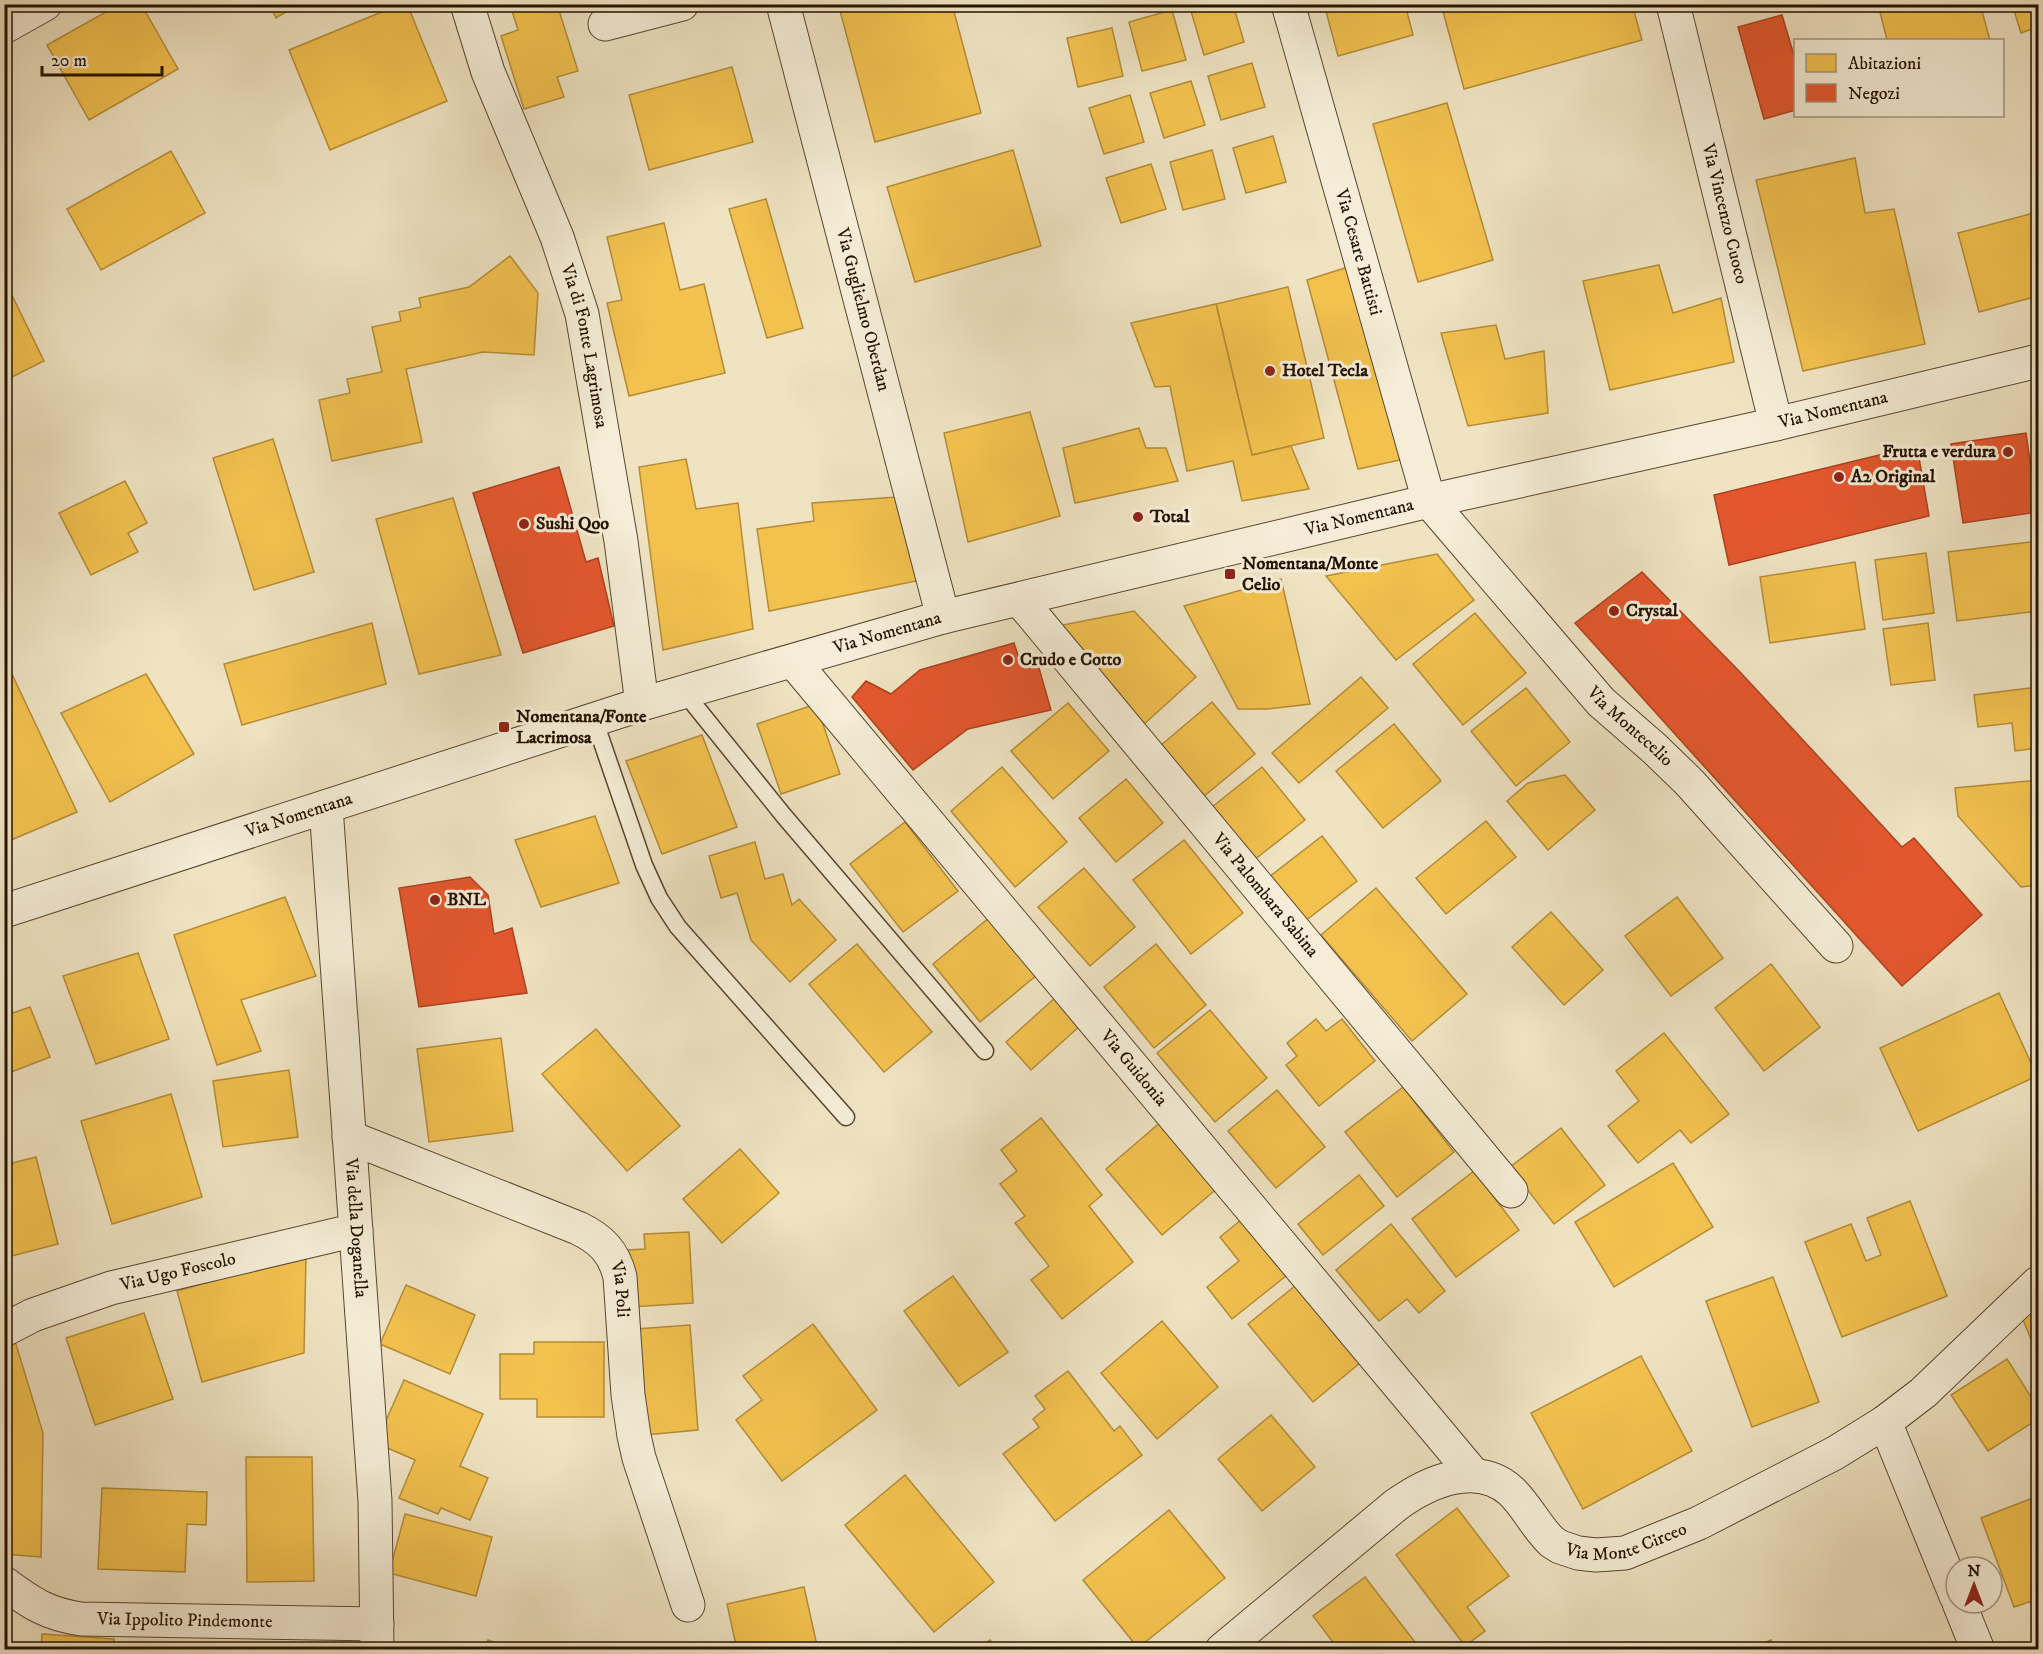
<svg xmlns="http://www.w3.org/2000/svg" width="2043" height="1654" viewBox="0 0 2043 1654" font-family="'IM FELL DW Pica',serif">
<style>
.homes{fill:#f2c14e;stroke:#b48c37;stroke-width:1.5}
.shops{fill:#e4572e;stroke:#ab4220;stroke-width:1.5}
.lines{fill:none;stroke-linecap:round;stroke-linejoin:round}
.service-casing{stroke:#584631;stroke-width:19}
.minor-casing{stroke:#584631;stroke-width:35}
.tertiary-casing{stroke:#584631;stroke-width:35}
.service{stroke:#f5edd7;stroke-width:16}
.minor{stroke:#f5edd7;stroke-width:33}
.tertiary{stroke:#f5edd7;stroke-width:33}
.poi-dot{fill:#8f2418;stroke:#f5edd7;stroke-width:2}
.labels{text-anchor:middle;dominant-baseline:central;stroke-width:6;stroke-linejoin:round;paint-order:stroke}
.street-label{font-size:18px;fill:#251201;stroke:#f5edd7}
.poi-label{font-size:18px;font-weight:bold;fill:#251201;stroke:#f5edd7;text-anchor:start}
</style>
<rect width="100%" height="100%" fill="#efe3c2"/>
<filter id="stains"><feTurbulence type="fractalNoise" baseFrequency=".00333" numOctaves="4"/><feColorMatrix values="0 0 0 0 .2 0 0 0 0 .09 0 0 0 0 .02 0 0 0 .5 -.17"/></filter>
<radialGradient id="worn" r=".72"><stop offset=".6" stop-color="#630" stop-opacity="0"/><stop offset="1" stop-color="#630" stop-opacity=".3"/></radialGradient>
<!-- homes -->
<g class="homes">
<polygon points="120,4 141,4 178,69 89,120 47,45"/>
<polygon points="269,4 299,4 276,18"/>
<polygon points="401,4 407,4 447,101 330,150 289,50"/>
<polygon points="533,4 557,4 578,71 557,77 564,97 524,109 501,36 518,30 512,11"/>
<polygon points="848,4 952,4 981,113 875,142 839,7"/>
<polygon points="1203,4 1233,4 1244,42 1204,55 1190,8"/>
<polygon points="1324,4 1405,4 1413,35 1338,56"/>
<polygon points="1441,4 1632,4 1642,40 1464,89"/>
<polygon points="1878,4 1980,4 1990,40 1887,40"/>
<polygon points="2012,4 2038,4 2038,27 2021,33"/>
<polygon points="1172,10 1186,60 1142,71 1129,22"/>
<polygon points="1112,28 1123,76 1078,87 1067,38"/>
<polygon points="1252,63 1265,107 1221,120 1208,76"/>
<polygon points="732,67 753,142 649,170 629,95"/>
<polygon points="1191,81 1205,125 1164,138 1150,93"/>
<polygon points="1130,95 1144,142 1104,154 1089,108"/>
<polygon points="1447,103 1493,260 1418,282 1373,124"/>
<polygon points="1273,136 1286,182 1246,193 1233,148"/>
<polygon points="1013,150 1041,246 915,282 887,187"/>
<polygon points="1212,150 1225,199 1183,210 1170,162"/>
<polygon points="171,151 205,213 101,270 67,209"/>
<polygon points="1855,158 1865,213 1894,209 1925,344 1803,371 1756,180"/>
<polygon points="1151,164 1166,209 1121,223 1106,178"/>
<polygon points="766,199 803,328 767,338 729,209"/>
<polygon points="2038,212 2038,296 1979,312 1958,233"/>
<polygon points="664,223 680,290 704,284 725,373 629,396 607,303 622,300 607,237"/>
<polygon points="510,256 538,293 534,355 483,352 406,369 422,442 332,461 319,400 350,393 347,379 382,372 372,327 401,321 399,312 421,307 419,298 469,287"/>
<polygon points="1659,265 1673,313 1721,298 1734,362 1610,390 1583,281"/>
<polygon points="1351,266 1405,459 1358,469 1307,280"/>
<polygon points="4,279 44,361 4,381"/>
<polygon points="1288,287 1324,438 1252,455 1216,304"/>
<polygon points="1216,304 1252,455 1291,446 1309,489 1242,501 1233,461 1187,471 1170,386 1155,387 1131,323"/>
<polygon points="1496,325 1505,359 1544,351 1548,413 1468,426 1441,333"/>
<polygon points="1030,412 1060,516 968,542 944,433"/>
<polygon points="1139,428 1146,448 1166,448 1178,481 1075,503 1063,448"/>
<polygon points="273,439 314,572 254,590 213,458"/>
<polygon points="686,459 696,509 738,503 753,629 663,650 639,467"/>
<polygon points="125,481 147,523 128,533 138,552 91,575 59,513"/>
<polygon points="897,497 921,580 769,611 757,529 814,521 812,503"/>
<polygon points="453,498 501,655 419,674 376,519"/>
<polygon points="2038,541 2038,611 1957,621 1948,552"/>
<polygon points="1926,553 1934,613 1883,620 1875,560"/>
<polygon points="1437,554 1474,600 1396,660 1326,576"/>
<polygon points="1855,562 1865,629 1770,643 1760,577"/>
<polygon points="1281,579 1310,704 1268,709 1238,709 1184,606"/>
<polygon points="1134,611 1196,677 1142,726 1058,626"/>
<polygon points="1475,613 1526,673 1463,725 1413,664"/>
<polygon points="372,623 386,684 242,725 224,664"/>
<polygon points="1928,623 1935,680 1891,685 1883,629"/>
<polygon points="11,672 77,812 4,843 4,674"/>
<polygon points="146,674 194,754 110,802 61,713"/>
<polygon points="1361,677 1388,708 1299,783 1272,753"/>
<polygon points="2038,687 2038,748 2015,751 2012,723 1978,727 1974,695"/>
<polygon points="1526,688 1570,742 1516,786 1471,731"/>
<polygon points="1212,702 1255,754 1203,797 1160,746"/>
<polygon points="1068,703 1109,751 1053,799 1011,751"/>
<polygon points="816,704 840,774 781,794 757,724"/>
<polygon points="1394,724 1441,781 1383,828 1336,771"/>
<polygon points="702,735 737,827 662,854 626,761"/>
<polygon points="1002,767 1067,842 1015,887 951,811"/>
<polygon points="1262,767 1305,820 1254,860 1212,807"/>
<polygon points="1565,775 1595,810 1548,850 1507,801 1528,783"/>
<polygon points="1126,779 1163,823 1116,862 1079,818"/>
<polygon points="2038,780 2038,885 2021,887 1958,816 1955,788"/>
<polygon points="595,816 619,883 541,907 515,840"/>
<polygon points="1486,821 1516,857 1446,914 1416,878"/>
<polygon points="905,822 958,891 903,932 850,864"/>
<polygon points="1322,836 1357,881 1305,921 1269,877"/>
<polygon points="1184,840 1243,913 1191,954 1133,880"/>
<polygon points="755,842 765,879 783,874 792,905 799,899 836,940 790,982 751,940 737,893 721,898 709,856"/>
<polygon points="1084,868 1135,927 1090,966 1038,907"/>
<polygon points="1376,888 1467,994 1412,1041 1321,935"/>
<polygon points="285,897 316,976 241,1000 261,1051 217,1065 174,935"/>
<polygon points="1677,897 1723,958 1671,996 1625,936"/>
<polygon points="1551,912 1603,970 1564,1005 1512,947"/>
<polygon points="990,917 1037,975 980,1022 933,964"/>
<polygon points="857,944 932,1032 884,1072 809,984"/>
<polygon points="1156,944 1206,1005 1154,1048 1104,987"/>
<polygon points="138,953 169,1039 96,1064 63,976"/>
<polygon points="1771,964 1820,1027 1764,1071 1715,1008"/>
<polygon points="4,992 13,1013 30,1007 50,1057 4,1075"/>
<polygon points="1999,993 2037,1076 1918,1131 1880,1048"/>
<polygon points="1056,997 1081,1025 1031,1070 1006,1042"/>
<polygon points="1210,1010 1267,1078 1215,1122 1157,1053"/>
<polygon points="1316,1019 1326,1031 1342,1019 1375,1061 1319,1106 1286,1065 1297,1056 1287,1043"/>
<polygon points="596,1029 680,1126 627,1171 542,1074"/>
<polygon points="1664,1033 1729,1114 1691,1143 1680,1130 1638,1163 1608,1126 1639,1101 1616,1071"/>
<polygon points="501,1038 513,1131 429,1142 417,1049"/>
<polygon points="289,1070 298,1137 223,1147 213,1081"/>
<polygon points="1403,1087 1454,1152 1397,1197 1345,1132"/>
<polygon points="1277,1090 1325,1147 1276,1188 1228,1131"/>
<polygon points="171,1094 202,1197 112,1224 81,1121"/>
<polygon points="1041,1118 1102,1195 1089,1206 1133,1262 1062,1319 1031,1280 1049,1266 1015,1223 1025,1216 1000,1184 1017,1171 1001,1150"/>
<polygon points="1163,1120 1219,1187 1162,1235 1106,1169"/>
<polygon points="1561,1128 1605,1185 1554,1224 1510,1167"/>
<polygon points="740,1149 779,1193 722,1243 683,1199"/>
<polygon points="36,1157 58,1244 4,1258 4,1165"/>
<polygon points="1673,1163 1713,1227 1614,1287 1575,1222"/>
<polygon points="1474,1171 1519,1230 1456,1277 1412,1219"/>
<polygon points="1359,1175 1384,1206 1323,1255 1298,1224"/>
<polygon points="1910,1201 1947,1296 1842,1337 1805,1242 1851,1224 1866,1261 1881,1255 1867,1218"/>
<polygon points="1241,1220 1286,1276 1232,1319 1207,1287 1239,1261 1220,1237"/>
<polygon points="1391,1224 1445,1291 1419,1313 1407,1299 1379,1321 1336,1270"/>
<polygon points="689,1232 693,1303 630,1307 627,1250 645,1249 644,1234"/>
<polygon points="306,1255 304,1353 202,1382 177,1291"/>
<polygon points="953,1276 1008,1352 959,1386 904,1311"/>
<polygon points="1773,1277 1819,1402 1752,1427 1706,1301"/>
<polygon points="1301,1281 1366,1358 1313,1402 1248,1324"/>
<polygon points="406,1285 475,1315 450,1374 380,1344"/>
<polygon points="2038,1308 2038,1356 2021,1315"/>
<polygon points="144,1313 173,1399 95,1425 66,1338"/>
<polygon points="1162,1321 1218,1387 1157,1439 1101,1373"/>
<polygon points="813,1324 877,1410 782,1481 736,1420 762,1400 743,1376"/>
<polygon points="690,1325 698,1430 645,1435 636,1329"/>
<polygon points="15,1341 43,1433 41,1557 4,1554 4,1344"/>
<polygon points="534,1342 604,1342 604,1417 537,1417 537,1399 500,1399 500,1354 534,1354"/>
<polygon points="1641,1356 1692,1451 1583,1509 1531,1413"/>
<polygon points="2007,1359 2038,1408 2038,1419 1988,1451 1951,1395"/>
<polygon points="1068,1371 1114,1431 1120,1426 1142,1455 1055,1521 1003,1454 1039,1427 1033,1419 1045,1409 1035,1396"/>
<polygon points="404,1380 483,1414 460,1466 488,1478 470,1520 441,1508 438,1514 399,1498 415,1460 376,1443"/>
<polygon points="1271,1415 1315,1467 1262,1511 1218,1459"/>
<polygon points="246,1457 312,1457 314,1581 247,1582"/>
<polygon points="905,1475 994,1582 934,1632 845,1525"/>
<polygon points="102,1488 207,1492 206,1525 187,1524 185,1572 98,1569"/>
<polygon points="2038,1496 2038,1599 2014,1607 1981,1518"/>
<polygon points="1457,1508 1509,1576 1467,1607 1485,1631 1465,1646 1396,1555"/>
<polygon points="1169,1510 1225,1578 1138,1648 1083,1580"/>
<polygon points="405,1514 492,1537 476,1596 389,1573"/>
<polygon points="1365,1577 1421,1650 1339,1650 1313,1616"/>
<polygon points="804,1587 818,1650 737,1650 727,1604"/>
<polygon points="42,1634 114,1639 113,1650 41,1650"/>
<polygon points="488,1640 513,1650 484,1650"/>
<polygon points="990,1640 998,1650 977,1650"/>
<polygon points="1771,1640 1775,1650 1747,1650"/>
</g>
<!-- shops -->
<g class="shops">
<polygon points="1782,15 1796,62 1796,110 1764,119 1738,27"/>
<polygon points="2026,433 2037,512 1963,523 1951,444"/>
<polygon points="1917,446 1929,516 1729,565 1714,495"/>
<polygon points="559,467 586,562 598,558 614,626 523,653 473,493"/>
<polygon points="1642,572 1740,672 1902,847 1914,838 1982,915 1902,986 1575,623"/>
<polygon points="1014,643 1021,664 1037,661 1051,710 968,729 913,770 852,697 866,681 891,694 920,670"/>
<polygon points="470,877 488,895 494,934 512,928 527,993 419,1007 399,888"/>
</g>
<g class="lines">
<defs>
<g id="service">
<polyline points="684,692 784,816 985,1051"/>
<polyline points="594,719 644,865 659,898 678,927 846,1117"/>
</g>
<g id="minor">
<path id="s1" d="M467,4l21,68 69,165 25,77 39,227 21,163"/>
<path id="s2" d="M783,4l160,613"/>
<path id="s3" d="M1288,4l141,497 172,201 54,47 35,34 146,163"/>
<path id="s4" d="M1673,4l103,420"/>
<polyline points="605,24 682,4"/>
<polyline points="4,27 45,4"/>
<path id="s5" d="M1020,600l491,591"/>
<path id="s6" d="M793,661l681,814"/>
<path id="s7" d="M326,807l49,694 2,149"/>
<path id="s8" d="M349,1137l229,91c23,11 36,24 42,49l8,118 6,41 5,22 49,147"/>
<path id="s9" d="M4,1330l29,-15 78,-27 245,-58"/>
<polyline points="1885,1422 1956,1596"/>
<path id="s10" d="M4,1583c27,20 43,31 77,36l296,5"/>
<polyline points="1959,1603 1978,1650"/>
<path id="s11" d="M1222,1650l174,-145c32,-23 80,-45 115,-14 16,15 25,36 41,51l8,5 18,6 18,2 29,-2 74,-30 136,-70 50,-31 38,-29 115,-110"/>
</g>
<g id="tertiary">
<path id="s12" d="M4,911l638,-207 301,-87 486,-116 347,-77 262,-63"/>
</g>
</defs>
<!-- service casing -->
<use href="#service" class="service-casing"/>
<!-- minor casing -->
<use href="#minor" class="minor-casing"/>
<!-- tertiary casing -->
<use href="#tertiary" class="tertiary-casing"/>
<!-- service -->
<use href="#service" class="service"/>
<!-- minor -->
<use href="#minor" class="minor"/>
<!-- tertiary -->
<use href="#tertiary" class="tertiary"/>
</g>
<!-- markers -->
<g class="poi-dot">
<circle cx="1270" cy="371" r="6"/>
<circle cx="2008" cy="452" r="6"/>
<circle cx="1839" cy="477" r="6"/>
<circle cx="1138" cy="517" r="6"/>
<circle cx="524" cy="524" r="6"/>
<rect x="1224" y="568" width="12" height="12" rx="3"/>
<circle cx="1614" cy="611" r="6"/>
<circle cx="1008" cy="660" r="6"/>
<rect x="498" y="721" width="12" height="12" rx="3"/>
<circle cx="435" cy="900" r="6"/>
</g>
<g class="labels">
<!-- street labels -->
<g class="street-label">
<text stroke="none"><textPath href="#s4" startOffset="216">Via Vincenzo Cuoco</textPath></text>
<text stroke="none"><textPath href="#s3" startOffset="258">Via Cesare Battisti</textPath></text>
<text stroke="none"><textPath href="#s2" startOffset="316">Via Guglielmo Oberdan</textPath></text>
<text stroke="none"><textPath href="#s1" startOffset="363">Via di Fonte Lagrimosa</textPath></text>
<text stroke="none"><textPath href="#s12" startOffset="1898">Via Nomentana</textPath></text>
<text stroke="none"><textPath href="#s12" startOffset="1412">Via Nomentana</textPath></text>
<text stroke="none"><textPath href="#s12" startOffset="926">Via Nomentana</textPath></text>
<text stroke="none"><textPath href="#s3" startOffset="819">Via Montecelio</textPath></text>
<text stroke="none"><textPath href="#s12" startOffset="310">Via Nomentana</textPath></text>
<text stroke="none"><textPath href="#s5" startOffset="384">Via Palombara Sabina</textPath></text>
<text stroke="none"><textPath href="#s6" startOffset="531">Via Guidonia</textPath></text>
<text stroke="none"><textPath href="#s7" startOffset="422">Via della Doganella</textPath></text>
<text stroke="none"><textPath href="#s9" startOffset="184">Via Ugo Foscolo</textPath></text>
<text stroke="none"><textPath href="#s8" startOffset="326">Via Poli</textPath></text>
<text stroke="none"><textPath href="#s11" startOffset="496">Via Monte Circeo</textPath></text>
<text stroke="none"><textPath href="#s10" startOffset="190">Via Ippolito Pindemonte</textPath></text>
</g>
<!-- poi labels -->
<g class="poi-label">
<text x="1282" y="371">Hotel Tecla</text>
<text x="1996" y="452" text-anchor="end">Frutta e verdura</text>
<text x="1851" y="477">A2 Original</text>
<text x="1150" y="517">Total</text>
<text x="536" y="524">Sushi Qoo</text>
<text x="1242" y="564">Nomentana/Monte<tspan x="1242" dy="21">Celio</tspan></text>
<text x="1626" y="611">Crystal</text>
<text x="1020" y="660">Crudo e Cotto</text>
<text x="516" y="717">Nomentana/Fonte<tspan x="516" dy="21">Lacrimosa</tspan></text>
<text x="447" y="900">BNL</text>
</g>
</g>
<!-- margin -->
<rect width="2043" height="1654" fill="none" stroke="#efe3c2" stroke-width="24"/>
<rect x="6" y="6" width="2031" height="1642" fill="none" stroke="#251201" stroke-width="3"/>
<rect x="12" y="12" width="2019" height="1630" fill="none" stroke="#251201" stroke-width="1.5"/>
<!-- legend -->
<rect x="1794" y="39" width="210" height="78" fill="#f5edd7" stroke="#a29581" stroke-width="1.5"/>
<rect x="1806" y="54" width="30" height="18" fill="#f2c14e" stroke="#a29581" stroke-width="1.5"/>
<text x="1848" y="69" font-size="18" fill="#251201">Abitazioni</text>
<rect x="1806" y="84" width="30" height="18" fill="#e4572e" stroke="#a29581" stroke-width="1.5"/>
<text x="1848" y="99" font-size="18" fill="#251201">Negozi</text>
<!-- north arrow -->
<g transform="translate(1974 1585)"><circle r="28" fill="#f5edd7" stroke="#a29581" stroke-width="1.5"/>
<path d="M0-4.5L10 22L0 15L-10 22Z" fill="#8f2418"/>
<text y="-9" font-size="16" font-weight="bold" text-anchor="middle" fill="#251201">N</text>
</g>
<!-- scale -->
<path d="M42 66v9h120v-9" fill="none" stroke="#251201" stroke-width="3"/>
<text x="51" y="66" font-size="18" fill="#251201" stroke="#f5edd7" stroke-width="4.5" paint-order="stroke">20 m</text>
<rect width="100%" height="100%" filter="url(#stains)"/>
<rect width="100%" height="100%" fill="url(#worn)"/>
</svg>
